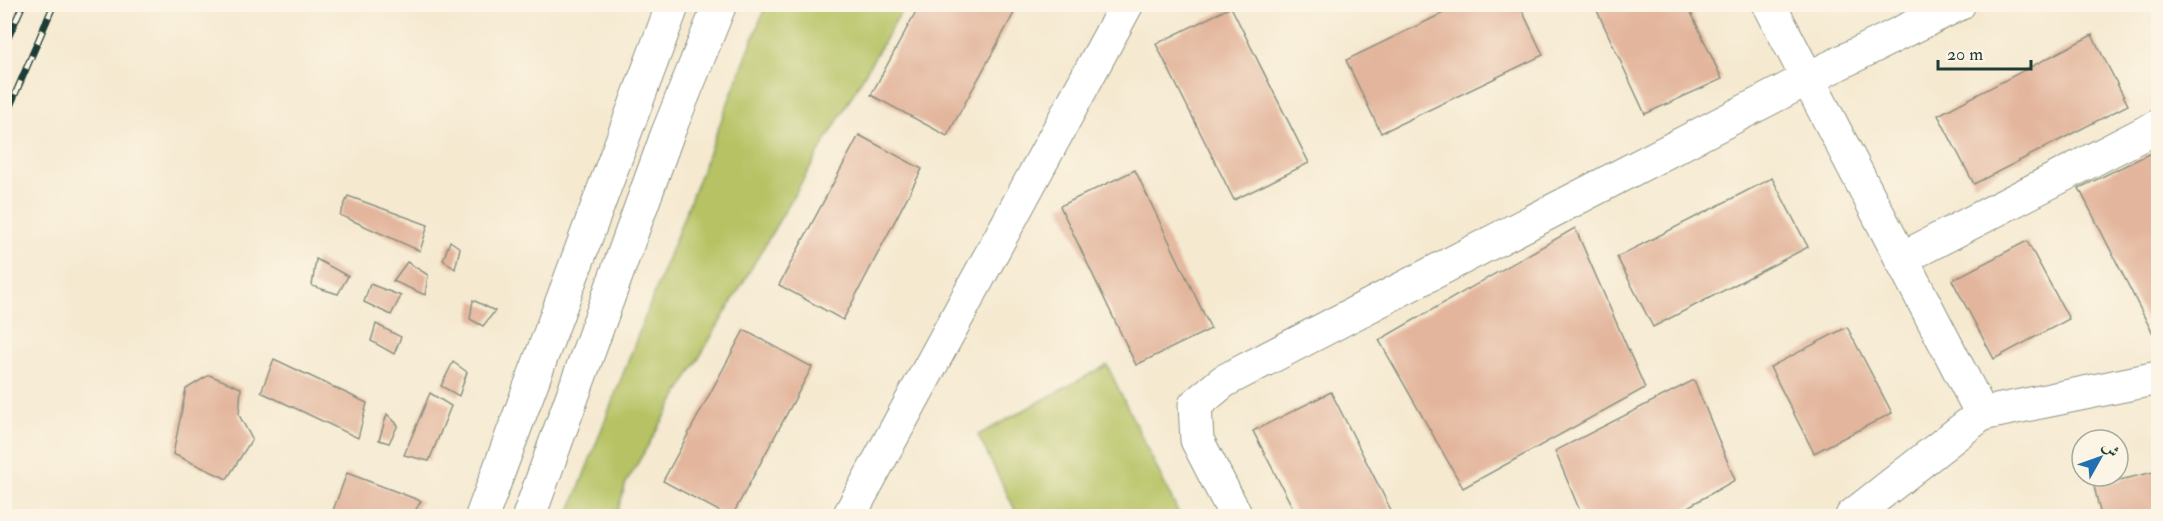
<svg xmlns="http://www.w3.org/2000/svg" width="2163" height="521" viewBox="0 0 2163 521" font-family="'IM FELL Double Pica',Amiri,serif">
<style>
.green{fill:#b6c264;stroke:#6a804c;stroke-width:1.5}
.building{fill:#e3b59c}
.lines{fill:none;stroke-linecap:round;stroke-linejoin:round}
.minor-casing{stroke:#8a9382;stroke-width:35}
.major-casing{stroke:#8a9382;stroke-width:35}
.minor{stroke:#fff;stroke-width:33}
.major{stroke:#fff;stroke-width:33}
.rail-casing{stroke:#1f3d34;stroke-width:7}
.rail{stroke:#fcf5e5;stroke-width:4.5;stroke-dasharray:14;stroke-linecap:butt}
</style>
<rect width="100%" height="100%" fill="#fcf5e5"/>
<filter id="ink" filterUnits="userSpaceOnUse"><feTurbulence type="fractalNoise" baseFrequency=".0167" numOctaves="2"/><feDisplacementMap in="SourceGraphic" scale="12" xChannelSelector="R" yChannelSelector="G"/><feConvolveMatrix kernelMatrix="1 2 1 2 8 2 1 2 1" color-interpolation-filters="sRGB"/></filter>
<filter id="wash" filterUnits="userSpaceOnUse"><feTurbulence type="fractalNoise" baseFrequency=".008" numOctaves="4" result="noise"/><feDisplacementMap in="SourceGraphic" scale="24" xChannelSelector="R" yChannelSelector="G"/><feGaussianBlur stdDeviation="1.35" result="paint"/><feColorMatrix in="noise" values="0 0 0 0 0 0 0 0 0 0 0 0 0 0 0 0 0 1.4 0 .05"/><feComposite in="paint" operator="in"/></filter>
<g filter="url(#wash)">
<rect width="100%" height="100%" fill="#f5e9d0"/>
<!-- green -->
<g class="green">
<polygon points="766,5 905,5 626,483 616,516 568,516"/>
<polygon points="1107,365 1180,516 1018,516 978,435"/>
</g>
<g id="blocks">
<!-- building -->
<g class="building">
<polygon points="920,4 1019,4 947,136 871,95"/>
<polygon points="1462,4 1519,4 1543,55 1381,133 1346,60"/>
<polygon points="1594,4 1687,4 1722,79 1645,114"/>
<polygon points="1231,7 1309,163 1234,200 1156,44"/>
<polygon points="2092,35 2128,105 1974,184 1938,115"/>
<polygon points="859,135 922,169 843,320 779,285"/>
<polygon points="2157,150 2158,329 2152,332 2079,188"/>
<polygon points="1135,170 1211,329 1136,365 1060,206"/>
<polygon points="1772,178 1808,247 1653,327 1617,257"/>
<polygon points="348,196 428,225 420,251 340,215"/>
<polygon points="1575,228 1645,388 1463,488 1379,340"/>
<polygon points="450,241 460,248 455,269 443,260"/>
<polygon points="2027,241 2069,319 1994,359 1952,280"/>
<polygon points="316,259 348,276 338,294 312,286"/>
<polygon points="407,262 428,275 425,295 393,281"/>
<polygon points="370,284 401,296 391,315 364,302"/>
<polygon points="473,300 495,311 483,326 470,319"/>
<polygon points="376,324 401,337 394,354 371,341"/>
<polygon points="1847,327 1892,413 1814,453 1770,367"/>
<polygon points="744,330 812,367 732,516 728,516 663,481"/>
<polygon points="274,359 367,403 358,438 261,392"/>
<polygon points="453,362 467,372 459,396 441,386"/>
<polygon points="209,375 241,388 239,415 252,439 227,479 173,454 186,389"/>
<polygon points="1694,380 1735,480 1672,516 1582,516 1555,451"/>
<polygon points="1331,392 1394,516 1297,516 1253,431"/>
<polygon points="430,393 451,406 429,461 404,455"/>
<polygon points="387,414 398,425 389,443 379,440"/>
<polygon points="2158,471 2158,516 2101,516 2094,486"/>
<polygon points="347,473 421,501 412,516 331,516"/>
</g>
</g>
</g>
<g filter="url(#ink)">
<use href="#blocks" fill-opacity="0" stroke="#8a9382" stroke-width="1.5"/>
<g class="lines">
<defs>
<g id="minor">
<polyline points="1769,4 1982,414"/>
<polyline points="1901,259 2158,126"/>
<polyline points="849,516 1127,4"/>
<polyline points="1236,516 1197,440 1195,405 1224,381 1807,79 1959,4"/>
<polyline points="1852,516 1982,414 2158,378"/>
</g>
<g id="major">
<polyline points="482,516 673,4"/>
<polyline points="529,516 667,135 720,4"/>
</g>
</defs>
<!-- minor casing -->
<use href="#minor" class="minor-casing"/>
<!-- major casing -->
<use href="#major" class="major-casing"/>
<!-- minor -->
<use href="#minor" class="minor"/>
<!-- major -->
<use href="#major" class="major"/>
<defs>
<g id="rail">
<polyline points="4,47 23,4"/>
<polyline points="4,120 54,4"/>
</g>
</defs>
<!-- rail casing -->
<use href="#rail" class="rail-casing"/>
<!-- rail -->
<use href="#rail" class="rail"/>
</g>
</g>
<!-- margin -->
<rect width="2163" height="521" fill="none" stroke="#fcf5e5" stroke-width="24"/>
<!-- north arrow -->
<g transform="translate(2100 458) rotate(50)"><circle r="28" fill="#fcf5e5" stroke="#a4ab9e" stroke-width="1.5"/>
<path d="M0-4.5L10 22L0 15L-10 22Z" fill="#1f6fb2"/>
<text y="-9" font-size="16" font-weight="bold" text-anchor="middle" fill="#1f3d34">ش</text>
</g>
<!-- scale -->
<path d="M1938 60v9h93v-9" fill="none" stroke="#1f3d34" stroke-width="3"/>
<text x="1947" y="60" font-size="18" fill="#1f3d34" stroke="#fcf5e5" stroke-width="4.5" paint-order="stroke">20 m</text>
</svg>
